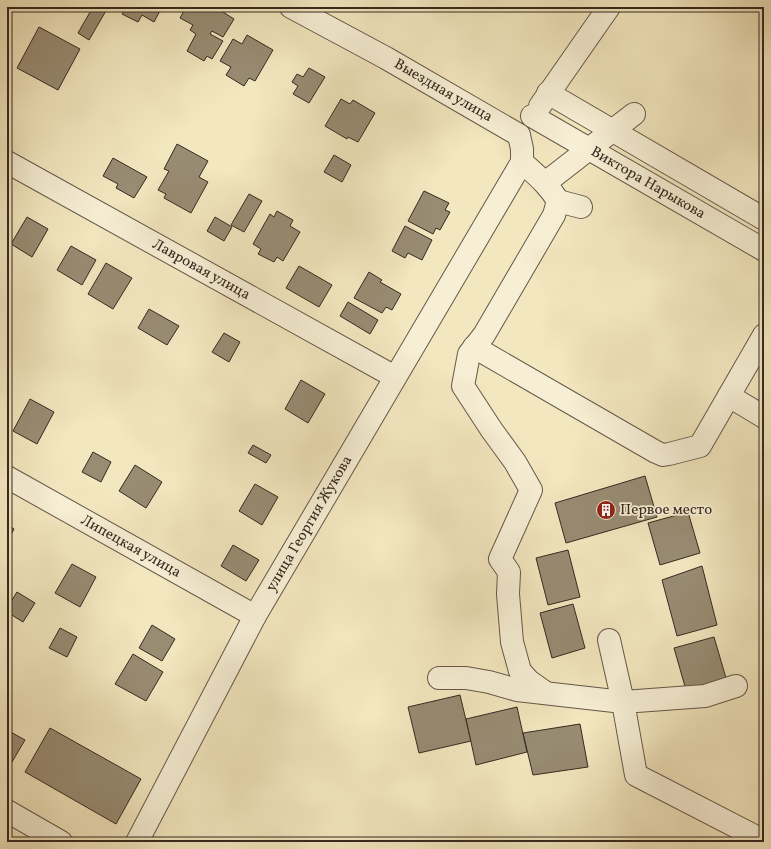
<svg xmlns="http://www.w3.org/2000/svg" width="771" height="849" viewBox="0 0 771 849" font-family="Vollkorn,serif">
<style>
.building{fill:#988c73;stroke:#362920}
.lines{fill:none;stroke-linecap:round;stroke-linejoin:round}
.minor-casing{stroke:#655848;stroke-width:24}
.minor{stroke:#f7efd5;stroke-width:22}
.labels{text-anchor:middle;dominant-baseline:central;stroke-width:3.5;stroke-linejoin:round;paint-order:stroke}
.street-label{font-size:15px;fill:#362920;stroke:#f7efd5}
.poi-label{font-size:15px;fill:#362920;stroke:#f7efd5;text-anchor:start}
</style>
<rect width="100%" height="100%" fill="#f3e7bf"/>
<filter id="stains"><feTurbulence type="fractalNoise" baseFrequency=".005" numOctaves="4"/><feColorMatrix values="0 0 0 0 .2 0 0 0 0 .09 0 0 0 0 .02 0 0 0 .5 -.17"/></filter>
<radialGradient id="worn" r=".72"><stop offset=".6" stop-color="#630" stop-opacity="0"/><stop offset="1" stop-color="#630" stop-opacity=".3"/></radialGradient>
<!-- building -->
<g class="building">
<polygon points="93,7 102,7 107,9 89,40 78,33"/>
<polygon points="126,7 162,7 154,22 142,15 138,22 122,14"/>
<polygon points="186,7 221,7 225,9 223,12 234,19 223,37 212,31 210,34 223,41 212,59 207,56 204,61 187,51 196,34 190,30 193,25 180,18"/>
<polygon points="39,27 80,49 58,90 17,68"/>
<polygon points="247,35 273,50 255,81 249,78 244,86 226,75 231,67 220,61 233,39 242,44"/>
<polygon points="309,68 325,77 309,103 293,94 298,86 292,82 297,74 303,77"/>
<polygon points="341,99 350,104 353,100 375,113 358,142 348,137 347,139 325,126"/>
<polygon points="177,144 208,161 199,177 208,182 191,213 164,198 166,194 158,190 169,171 164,169"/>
<polygon points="334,155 351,165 342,182 324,172"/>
<polygon points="113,158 147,177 134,198 116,188 118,184 103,176"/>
<polygon points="424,191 449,203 445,210 450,212 440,230 436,228 433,234 408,221"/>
<polygon points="249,194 262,201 244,232 231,225"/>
<polygon points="277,211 293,220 290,226 300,232 283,261 277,257 274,262 258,254 261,249 253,244 270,214 274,217"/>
<polygon points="27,217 48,229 32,257 11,244"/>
<polygon points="215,217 232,227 224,241 207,231"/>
<polygon points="405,226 432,240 422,260 408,253 405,258 392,251"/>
<polygon points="71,246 96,260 82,285 57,270"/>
<polygon points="106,263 132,278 113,309 88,294"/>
<polygon points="299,266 332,285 319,307 286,288"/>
<polygon points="369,272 382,280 380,282 401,294 392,310 386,307 382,313 354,298"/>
<polygon points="348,302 378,320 370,334 340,316"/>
<polygon points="149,309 179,326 167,345 138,328"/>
<polygon points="224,333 240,342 229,362 212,352"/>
<polygon points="301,380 325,394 308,423 285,409"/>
<polygon points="30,399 54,412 37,444 13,431"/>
<polygon points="253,445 271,455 266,463 248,453"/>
<polygon points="93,452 111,462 101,482 82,472"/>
<polygon points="135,465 162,482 146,508 119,491"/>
<polygon points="645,476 657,517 566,543 555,503"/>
<polygon points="255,484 278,497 262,525 239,511"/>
<polygon points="688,512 700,553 660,565 648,523"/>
<polygon points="7,524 14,529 7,542"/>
<polygon points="233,545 259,560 246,581 221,566"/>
<polygon points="568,550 580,597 548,605 536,558"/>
<polygon points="72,564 96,577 80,607 55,593"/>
<polygon points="702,566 717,625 677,636 662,580"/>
<polygon points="17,592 35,603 23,622 7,612 7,608"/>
<polygon points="573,604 585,648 552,658 540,613"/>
<polygon points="152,625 175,639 162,661 139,648"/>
<polygon points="60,628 77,637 67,657 49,648"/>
<polygon points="714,637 726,678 686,690 674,648"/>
<polygon points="133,654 163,672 146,701 115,684"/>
<polygon points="460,695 471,741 419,753 408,707"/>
<polygon points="517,707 527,752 476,765 466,719"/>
<polygon points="580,724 588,767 533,775 523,733"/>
<polygon points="50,728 141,779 116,824 25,772"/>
<polygon points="7,730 25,740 9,767 7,766"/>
</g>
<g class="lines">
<defs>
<g id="minor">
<polyline points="548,93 764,219"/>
<polyline points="540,106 609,7"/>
<path id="s1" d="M532,116l232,134"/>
<path id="s2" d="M7,162l388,215"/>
<path d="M522,162c13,12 27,23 36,39l-4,14 -70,120 -15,19 -6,32 28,43 24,33 16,28 -31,69 9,13 -1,22 4,48 8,29 9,10 17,12"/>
<polyline points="545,183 634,114"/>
<polyline points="558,201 581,207"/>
<polyline points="474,347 656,452 663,455 669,454 700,446 764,335"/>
<polyline points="729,396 764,417"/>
<path id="s3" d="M7,477l248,139"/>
<polyline points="439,678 466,678 489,682 517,690 623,702 609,640"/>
<polyline points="736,686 705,696 623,702 636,775 764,841"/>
<polyline points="7,811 61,842"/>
<path id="s4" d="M137,842l118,-226 267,-454v-13l-3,-14 -133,-77 -95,-51"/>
</g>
</defs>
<!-- minor casing -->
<use href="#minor" class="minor-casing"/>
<!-- minor -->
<use href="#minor" class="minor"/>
</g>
<!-- icons -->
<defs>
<symbol id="building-disc" viewBox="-11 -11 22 22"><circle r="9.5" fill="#8f2418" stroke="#f7efd5"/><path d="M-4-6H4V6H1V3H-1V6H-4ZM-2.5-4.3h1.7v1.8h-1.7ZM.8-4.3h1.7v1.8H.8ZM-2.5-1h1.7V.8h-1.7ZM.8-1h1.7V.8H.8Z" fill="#fff"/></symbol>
</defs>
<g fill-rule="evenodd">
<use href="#building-disc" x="595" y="499" width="22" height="22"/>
</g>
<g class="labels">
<!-- street labels -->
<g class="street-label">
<text transform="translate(443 91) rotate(30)">Выездная улица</text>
<text stroke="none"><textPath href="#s1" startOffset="134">Виктора Нарыкова</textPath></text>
<text stroke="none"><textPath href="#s2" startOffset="222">Лавровая улица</textPath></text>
<text stroke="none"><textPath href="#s4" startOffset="362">улица Георгия Жукова</textPath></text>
<text stroke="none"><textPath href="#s3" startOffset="142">Липецкая улица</textPath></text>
</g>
<!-- poi labels -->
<g class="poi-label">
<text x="620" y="510">Первое место</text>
</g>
</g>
<!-- margin -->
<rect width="771" height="849" fill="none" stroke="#f3e7bf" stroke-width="24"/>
<rect x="8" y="8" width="755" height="833" fill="none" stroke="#362920" stroke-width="2"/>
<rect x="12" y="12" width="747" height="825" fill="none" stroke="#362920"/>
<rect width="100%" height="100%" filter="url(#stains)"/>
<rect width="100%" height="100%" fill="url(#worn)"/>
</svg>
